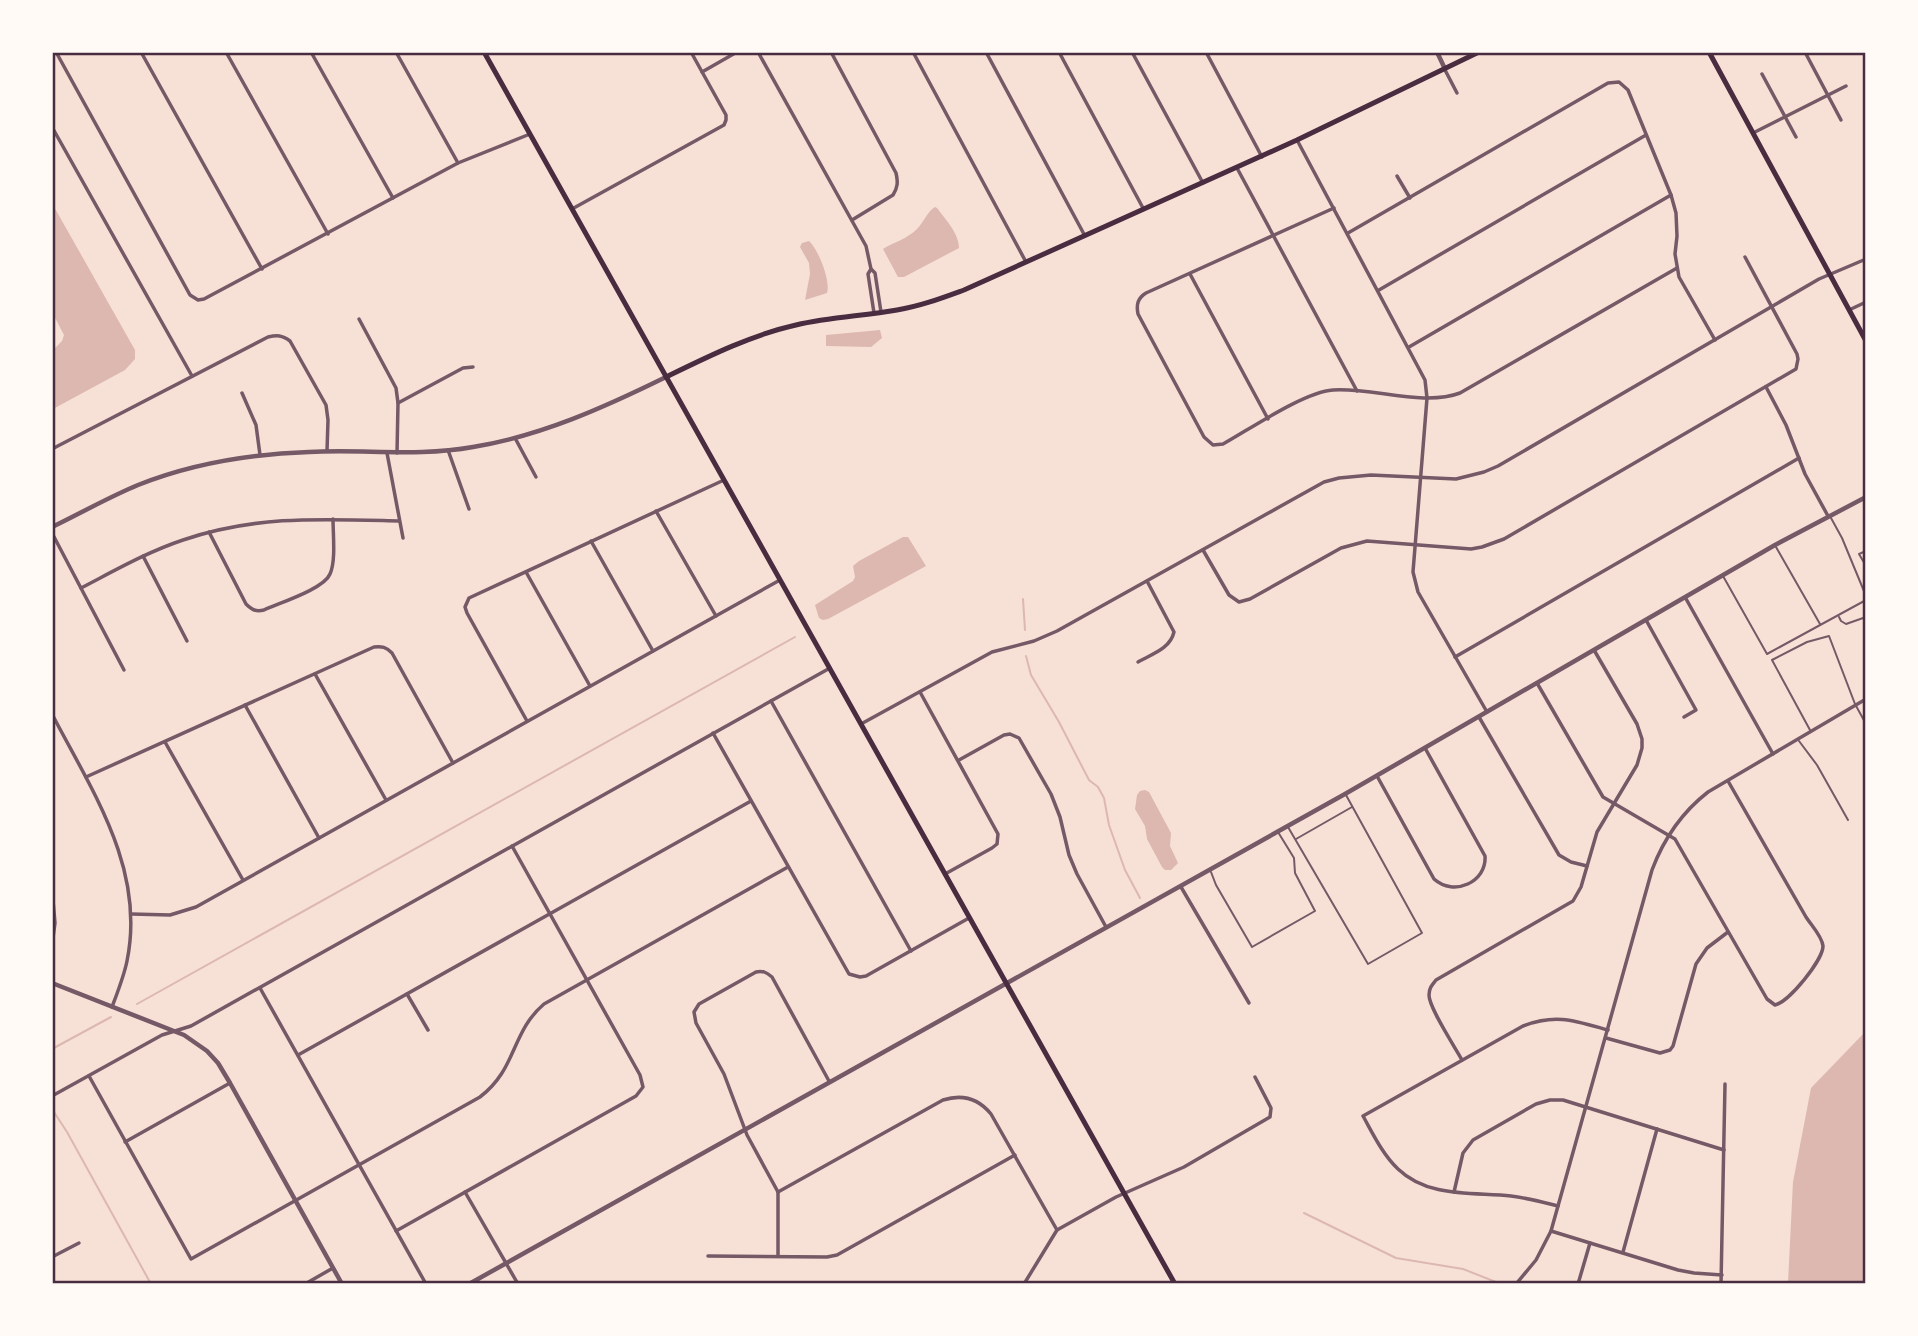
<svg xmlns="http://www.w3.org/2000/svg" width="1918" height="1336" viewBox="0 0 1918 1336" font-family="Poppins,sans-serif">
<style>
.water{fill:#dcb8b0}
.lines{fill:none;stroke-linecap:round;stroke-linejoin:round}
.stream{stroke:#dcb8b0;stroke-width:2}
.service{stroke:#755966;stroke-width:2}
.minor{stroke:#755966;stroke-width:3.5}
.tertiary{stroke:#755966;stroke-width:4.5}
.secondary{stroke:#4a2c40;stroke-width:5}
.neatline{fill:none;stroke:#4a2c40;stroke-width:2.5}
</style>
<rect width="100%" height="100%" fill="#f7e1d7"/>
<!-- water -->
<g class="water">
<polygon points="53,205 135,350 135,359 125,370 53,409 53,350 62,341 64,335 53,314"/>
<path d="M935,207l2,1c8,11 22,25 22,40l-55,29h-6l-15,-28c11,-7 24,-10 34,-20 7,-7 10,-17 18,-22z"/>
<path d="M809,241c9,8 22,40 18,52l-22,7 5,-26 -1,-11 -9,-16 2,-4z"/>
<polygon points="880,330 882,338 871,347 826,346 826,335"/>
<polygon points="903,537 908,537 926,566 828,619 823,620 819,618 815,605 853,581 855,577 853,566 859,561"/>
<polygon points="1145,790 1149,792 1171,833 1170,846 1178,863 1171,870 1165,870 1162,867 1147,839 1145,826 1135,809 1137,795 1140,791"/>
<polygon points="1865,1032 1865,1283 1788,1283 1793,1182 1811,1088"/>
</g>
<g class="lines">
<!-- stream -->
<g class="stream">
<polyline points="1023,599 1025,630"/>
<polyline points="1026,656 1031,675 1059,722 1089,780 1098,787 1104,798 1109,825 1125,870 1140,898"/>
<polyline points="137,1004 795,637"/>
<polyline points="52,1049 111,1017"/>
<polyline points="52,1109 67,1132 151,1284"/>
<polyline points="1304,1213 1396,1258 1463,1269 1501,1284"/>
</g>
<!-- service -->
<g class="service">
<polyline points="1831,518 1842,538 1866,596"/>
<polyline points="1776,547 1820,624"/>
<polyline points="1866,551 1859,554 1866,566"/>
<polyline points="1723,576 1767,654 1866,600"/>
<polyline points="1839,617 1841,621 1846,624 1866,617"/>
<polyline points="1810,730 1772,660 1807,642 1829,636 1855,704 1866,724"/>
<polyline points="1799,741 1817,765 1848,820"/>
<polyline points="1288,827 1368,964 1422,933 1346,795"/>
<polyline points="1296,839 1352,807"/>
<polyline points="1211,872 1216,885 1252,947 1315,911 1295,873 1294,858 1278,832"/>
</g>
<!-- minor -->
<g class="minor">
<polyline points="56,52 190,295 198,300 204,299 458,163 530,134"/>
<polyline points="141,52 262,269"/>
<polyline points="226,52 328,234"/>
<polyline points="311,52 393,198"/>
<polyline points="396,52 458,163"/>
<polyline points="758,52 866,246 871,269 875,273 881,312"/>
<path d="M831,52l65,121c2,9 2,14 -3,22l-41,25"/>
<polyline points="913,52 1026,262"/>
<polyline points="986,52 1085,236"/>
<polyline points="1059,52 1143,208"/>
<polyline points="1132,52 1203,183"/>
<polyline points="1206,52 1262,157"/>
<polyline points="1806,54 1841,120"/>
<polyline points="1445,70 1457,93"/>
<polyline points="702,72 737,52"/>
<polyline points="1762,74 1796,137"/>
<polyline points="52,127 192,376"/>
<polyline points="1753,133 1846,86"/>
<polyline points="1297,140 1425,380 1427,398 1413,572 1418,592 1487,712"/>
<polyline points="1237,168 1357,391"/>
<polyline points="1397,176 1410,198"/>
<path d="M1334,208l-188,85c-8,5 -10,11 -8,21l66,123 9,8 10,-1c27,-15 81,-52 110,-54 39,-3 90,17 127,3l217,-125"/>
<polyline points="572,209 724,125 726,120 726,115 691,52"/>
<polyline points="1348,233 1608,83 1619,82 1628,90 1671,195 1676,213 1677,236 1675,254 1679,277 1715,340"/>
<polyline points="871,269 868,274 874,313"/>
<polyline points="1190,274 1268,419"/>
<polyline points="1379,290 1646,135"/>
<polyline points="1849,310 1866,302"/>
<polyline points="359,319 396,388 398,403 397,453"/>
<polyline points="1409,347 1671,195"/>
<polyline points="1766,387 1786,425 1805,474 1828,516"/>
<polyline points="242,393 256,425 260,455"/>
<polyline points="398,403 463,368 473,367"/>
<polyline points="515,438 536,477"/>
<path d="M52,449l216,-112c9,-2 14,-2 22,4l36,64 2,15 -1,31"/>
<polyline points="448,450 469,509"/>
<polyline points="387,453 403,538"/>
<polyline points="656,511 716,616"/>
<path d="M209,532l37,72c6,6 10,8 18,6 15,-7 60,-21 66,-36 6,-13 3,-40 3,-55"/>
<polyline points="52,533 124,670"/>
<polyline points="591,541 653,651"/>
<polyline points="1203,550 1229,595 1239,602 1250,599 1341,548 1367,541 1471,549 1482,547 1504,539 1796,369 1798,359 1797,354 1745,257"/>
<polyline points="143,556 187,641"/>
<polyline points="526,572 590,686"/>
<path d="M81,588c33,-17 66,-36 102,-48 73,-25 140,-21 216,-19"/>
<polyline points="1685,597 1773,754"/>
<polyline points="1646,620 1696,710 1684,717"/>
<polyline points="1455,657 1799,458"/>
<path d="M1138,662c14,-8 32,-13 36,-30l-27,-51"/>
<polyline points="315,674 386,800"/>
<path d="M1537,683l66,114 72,42 92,160 8,6c14,-3 48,-45 48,-59 -1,-10 -12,-21 -17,-29l-78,-136"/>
<polyline points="920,692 998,834 997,844 992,848 945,874"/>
<polyline points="771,701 911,951"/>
<polyline points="245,705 319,838"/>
<path d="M52,714c40,77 94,155 75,247 -3,15 -9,30 -15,46"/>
<polyline points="1479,717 1559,855 1571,862 1587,866"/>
<polyline points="527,721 467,613 465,607 469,598 724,480"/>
<polyline points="861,724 992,652 1034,641 1057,631 1324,482 1339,478 1371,475 1456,479 1484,472 1498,466 1819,279 1866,259"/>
<polyline points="713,733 849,974 860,977 866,976 969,918"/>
<polyline points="165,742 243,880"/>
<polyline points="959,760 1004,735 1010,734 1019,738 1051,794 1060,817 1069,855 1077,874 1106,927"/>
<path d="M1377,776l57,103c20,18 53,3 51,-23l-60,-108"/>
<path d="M86,777l288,-130c8,-1 12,0 18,6l61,110"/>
<polyline points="1181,887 1249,1003"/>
<polyline points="52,889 55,923 52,945"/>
<polyline points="131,914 170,915 196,907 780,580"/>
<polyline points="260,988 426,1284"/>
<polyline points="407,994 428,1030"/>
<polyline points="1606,1038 1660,1053 1670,1050 1673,1046 1696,964 1707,948 1728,932"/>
<polyline points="298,1055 751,801"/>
<path d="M1462,1060c-7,-13 -33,-52 -33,-65 0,-7 3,-10 7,-15l137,-79 8,-14 16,-55 40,-67 5,-17v-9l-5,-15 -43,-74"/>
<path d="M89,1076l102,183 289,-162c37,-28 31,-65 64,-93l244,-137"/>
<polyline points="52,1096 162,1035 191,1026 830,668"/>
<polyline points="125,1142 230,1083"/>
<polyline points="465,1192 518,1284"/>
<path d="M778,1192l165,-92c19,-6 35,-2 48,14l66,116"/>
<polyline points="1454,1192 1463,1153 1473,1140 1536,1104 1550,1100 1563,1100 1724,1150"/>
<path d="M1558,1206c-16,-4 -31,-8 -47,-10 -38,-4 -83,2 -113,-27 -15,-14 -25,-35 -35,-53l160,-90c33,-13 53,-5 85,4"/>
<polyline points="396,1231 636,1096 643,1087 640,1075 512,846"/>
<polyline points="1551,1231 1678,1270 1694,1273 1722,1275"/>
<polyline points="1623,1252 1657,1129"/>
<polyline points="708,1256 827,1257 837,1255 1015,1155"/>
<path d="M778,1256v-64l-31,-57 -23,-61 -28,-51 -2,-11 5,-8 57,-32c7,-2 11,1 16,5l57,104"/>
<polyline points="52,1257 79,1243"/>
<polyline points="305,1284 333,1268"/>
<polyline points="1024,1284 1057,1230 1116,1197 1184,1167 1270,1117 1271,1108 1255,1077"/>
<path d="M1516,1284l20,-24 15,-29 101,-361c12,-32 29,-57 56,-78l158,-93"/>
<polyline points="1578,1284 1590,1243"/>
<polyline points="1721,1284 1725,1084"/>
</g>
<!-- tertiary -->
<g class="tertiary">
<polyline points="1437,52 1445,69"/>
<path d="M52,527c29,-14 57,-30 86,-42 55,-22 112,-31 171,-33 55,-3 109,5 164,-5 68,-11 132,-40 193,-70"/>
<polyline points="52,983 184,1035 207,1051 218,1063 230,1083 342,1284"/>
<polyline points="469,1284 1345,794 1775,545 1866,497"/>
</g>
<!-- secondary -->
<g class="secondary">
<polyline points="484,52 1175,1284"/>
<polyline points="1709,52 1866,341"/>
<path d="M666,377c41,-20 85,-42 130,-52 34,-8 68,-9 101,-15 24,-4 45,-12 67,-20l333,-150 182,-88"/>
</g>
</g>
<!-- border -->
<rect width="1918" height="1336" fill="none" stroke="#fffaf5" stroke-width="108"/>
<rect x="54" y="54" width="1810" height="1228" class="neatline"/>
</svg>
